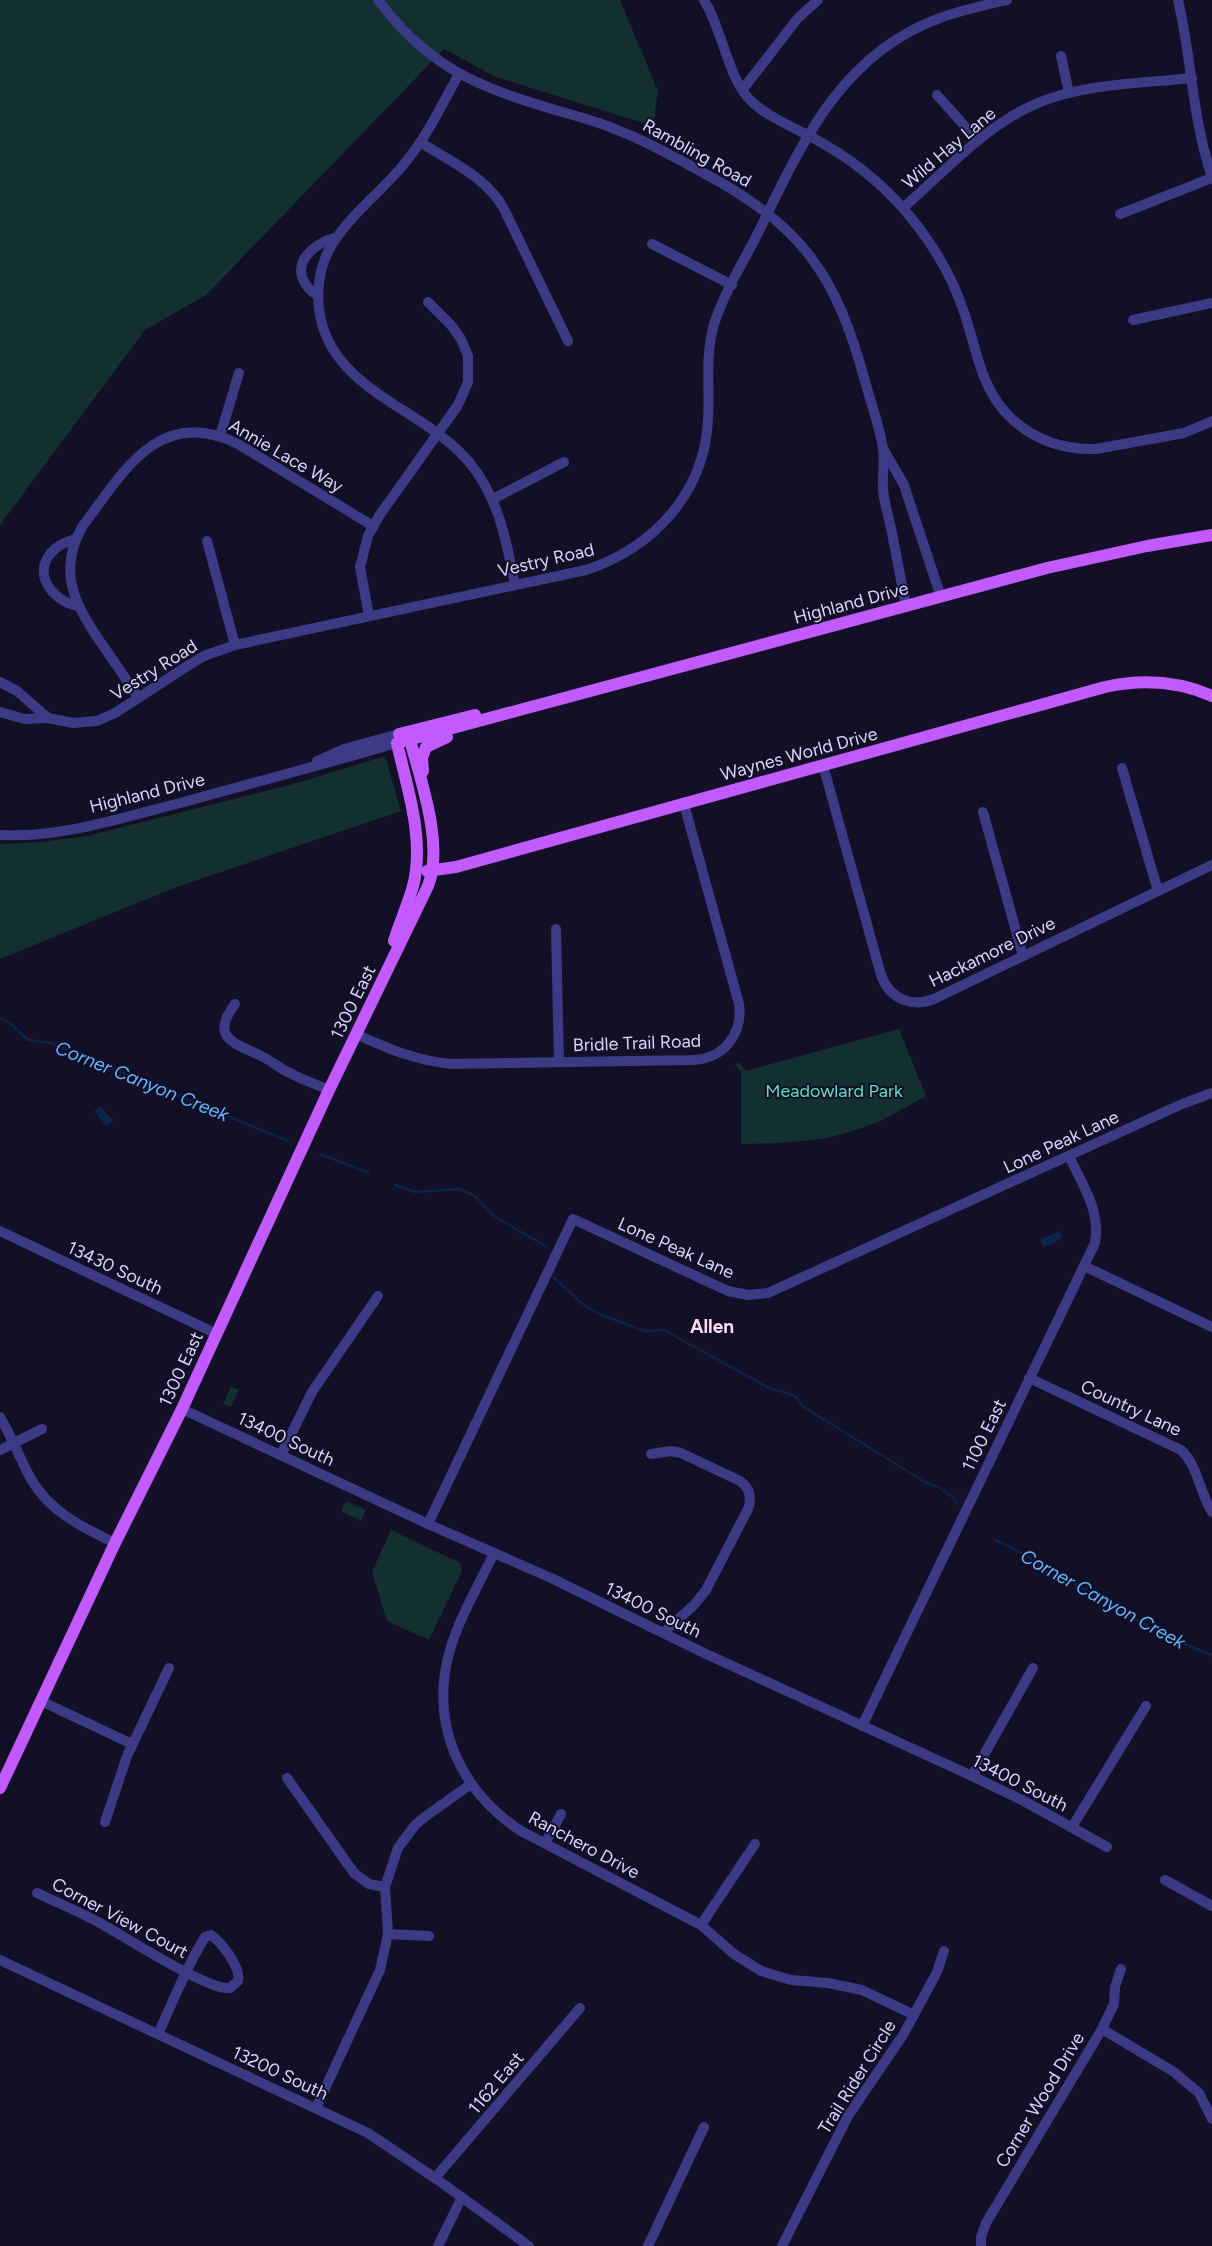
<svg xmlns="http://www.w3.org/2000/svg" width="1212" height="2246" viewBox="0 0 1212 2246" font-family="Figtree,sans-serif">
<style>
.green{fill:#12302f}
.water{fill:#0c2248}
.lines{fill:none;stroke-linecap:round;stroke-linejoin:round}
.stream{stroke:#0c2248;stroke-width:2.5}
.minor{stroke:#3d3a85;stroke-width:10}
.major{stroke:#c25bff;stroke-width:12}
.labels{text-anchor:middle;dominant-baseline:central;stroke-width:4;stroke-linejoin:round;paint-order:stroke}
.street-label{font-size:18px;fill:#d9d4ff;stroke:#130f26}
.park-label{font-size:18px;fill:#5fe0c0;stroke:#130f26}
.water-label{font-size:19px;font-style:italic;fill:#62b6ff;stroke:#130f26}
.neighbourhood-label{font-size:19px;font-weight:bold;fill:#ffd6f0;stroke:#130f26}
</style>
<rect width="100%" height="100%" fill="#130f26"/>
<!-- green -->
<g class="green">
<polygon points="0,0 620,0 658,91 653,126 496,77 444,49 206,295 145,330 0,525"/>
<polygon points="385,756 401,811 174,888 0,959 0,844 40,842 87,836 297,783"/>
<path d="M899,1029l27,67c-23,13 -45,26 -70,34 -37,13 -77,13 -115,14v-73l-6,-6 4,-3 7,9z"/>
<polygon points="231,1387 239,1390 231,1407 223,1404"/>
<polygon points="346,1501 366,1510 361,1521 341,1511"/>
<polygon points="391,1530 460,1563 462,1571 429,1640 387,1621 372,1572"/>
</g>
<!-- water -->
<g class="water">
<polygon points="100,1106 113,1120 106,1126 94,1111"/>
<polygon points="1059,1231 1063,1238 1043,1248 1040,1240"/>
</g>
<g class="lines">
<!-- stream -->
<g class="stream">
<polyline points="0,1018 10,1023 28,1040 51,1043 288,1141"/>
<polyline points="320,1154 369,1173"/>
<polyline points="395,1185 415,1192 460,1189 475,1196 494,1216 547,1247"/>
<polyline points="554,1278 584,1305 602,1315 644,1331 664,1330 769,1388 793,1395 797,1398 802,1406 925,1482 940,1488 955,1499 956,1503"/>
<path d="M996,1540c74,35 139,87 216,115"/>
</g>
<!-- minor -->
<g class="minor">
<path d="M378,0c58,78 117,92 205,118 42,12 79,32 117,53 103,55 136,102 166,214 6,21 14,43 17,64 2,13 -1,27 0,40 1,13 5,26 8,39 5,26 10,52 15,78"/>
<path d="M704,0c19,30 23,78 48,102 20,18 49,28 72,42 36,21 70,50 95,84 20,26 36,56 46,87 12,36 16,74 45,102 23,23 54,33 86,32l88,-16 28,-12"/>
<path d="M1178,0c14,59 14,119 34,177"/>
<polyline points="1061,56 1069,93"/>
<path d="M459,74c-17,30 -32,63 -55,90 -24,30 -59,54 -76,88 -9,18 -11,37 -9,56 9,82 104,99 150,154 30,36 37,78 46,122"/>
<polyline points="743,89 798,18 818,0"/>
<polyline points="937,95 978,141"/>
<path d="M420,142c29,19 67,35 84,67l64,132"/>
<path d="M903,208c40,-35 79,-79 128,-102 49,-23 107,-22 161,-28"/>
<polyline points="1120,214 1212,178"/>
<polyline points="652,244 732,285"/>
<path d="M318,296c-33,-23 -13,-50 19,-59"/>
<polyline points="1133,320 1212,303"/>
<polyline points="220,436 239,373"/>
<polyline points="884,450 904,485 941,597"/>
<polyline points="493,499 564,462"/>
<path d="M76,539c-7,2 -15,4 -21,10 -25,22 -4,51 22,57"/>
<polyline points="207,541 235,645"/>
<polyline points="369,616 360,567 368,536 379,516 458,405 468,382 468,356 461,339 451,325 428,302"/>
<polyline points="0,682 17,691 48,718"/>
<path d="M138,697c-12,-18 -24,-36 -37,-54 -26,-39 -44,-70 -19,-116 40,-53 77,-123 156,-83l135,82"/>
<path d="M0,712l25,7 23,-1 25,5 24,-2 18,-8 74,-48 15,-9 31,-11 351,-75c67,-22 119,-77 122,-151 2,-31 -3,-60 5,-91 10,-35 32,-68 48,-101 42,-87 82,-174 179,-209 22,-8 45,-13 67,-18"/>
<polyline points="317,761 344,749 395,735"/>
<path d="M823,765l58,210c8,23 30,33 53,24l278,-134"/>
<polyline points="1122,768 1158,891"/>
<polyline points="983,812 1023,956"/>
<path d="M0,835c61,3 121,-17 180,-32 72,-20 145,-39 217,-60"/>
<polyline points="556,929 559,1062"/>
<path d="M235,1004c-27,36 2,39 28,53 9,4 17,12 27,16 12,7 26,11 39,17"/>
<path d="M358,1035c31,14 59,26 94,29l242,-4c30,-2 49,-26 45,-56l-55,-200"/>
<polyline points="0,1231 217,1334"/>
<polyline points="1084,1266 1212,1327"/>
<path d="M1029,1378l152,72c18,17 18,42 31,62"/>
<polyline points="182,1409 428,1524 551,1578 704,1653 972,1776 1022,1800 1107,1847"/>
<path d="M0,1417c12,20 20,42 31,62 19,33 51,48 84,64"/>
<polyline points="0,1450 42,1429"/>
<path d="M651,1454l20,-3 10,2 59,28c10,7 12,17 8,28l-42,81 -12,15 -30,27"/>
<polyline points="281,1455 312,1392 378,1296"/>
<polyline points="428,1524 573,1219 728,1291 748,1295 768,1293 1182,1104 1212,1093"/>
<path d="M494,1553c-14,30 -35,65 -44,97 -21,73 9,140 71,181l180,94 33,29 27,17 30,9 37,3 34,7 52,25"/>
<polyline points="41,1701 132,1744"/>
<path d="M862,1726l233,-483c6,-32 -13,-59 -26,-87"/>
<polyline points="972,1776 1033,1668"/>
<polyline points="287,1778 354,1873 369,1884 385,1887"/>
<polyline points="105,1822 127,1756 169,1668"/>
<polyline points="1072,1827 1146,1706"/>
<polyline points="545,1843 561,1814"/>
<polyline points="1165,1880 1212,1906"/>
<path d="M37,1893c21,10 43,19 63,30 24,13 108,68 130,65l8,-7c3,-14 -16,-38 -27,-46l-6,2c-19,30 -32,65 -47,97"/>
<polyline points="701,1925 755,1844"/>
<polyline points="388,1934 429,1936"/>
<polyline points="0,1960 368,2133 435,2178 529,2246"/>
<polyline points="1102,2029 1174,2072 1199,2093 1212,2119"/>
<polyline points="316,2108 380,1970 388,1934 385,1887 398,1848 415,1825 426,1816 471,1784"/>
<polyline points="435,2178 580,2008"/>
<polyline points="438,2246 462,2197"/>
<polyline points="648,2246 704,2127"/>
<polyline points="782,2246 848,2116 903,2035 937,1972 944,1951"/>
<polyline points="981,2246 981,2237 986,2223 1102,2029 1114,2004 1115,1987 1121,1969"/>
</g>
<!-- major -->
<g class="major">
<polyline points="399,734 475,715"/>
<polyline points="423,771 422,758 426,747 447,737"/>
<path d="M427,871l29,-4 649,-180c36,-8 73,-6 107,9"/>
<path d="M394,941c6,-20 15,-38 20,-59 10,-46 -7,-94 -17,-139l650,-175 100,-22 65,-11"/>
<path d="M0,1788l115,-245 67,-134 147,-319 99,-204c16,-41 -7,-105 -18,-146"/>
</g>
</g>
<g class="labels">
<!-- street labels -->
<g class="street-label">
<text transform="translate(949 148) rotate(-40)">Wild Hay Lane</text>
<text transform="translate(697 153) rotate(29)">Rambling Road</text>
<text transform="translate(286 456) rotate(30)">Annie Lace Way</text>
<text transform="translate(546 560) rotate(-13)">Vestry Road</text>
<text transform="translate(851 603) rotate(-15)">Highland Drive</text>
<text transform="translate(154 670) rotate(-32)">Vestry Road</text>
<text transform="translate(799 754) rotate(-15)">Waynes World Drive</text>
<text transform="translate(147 793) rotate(-14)">Highland Drive</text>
<text transform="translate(992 952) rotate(-26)">Hackamore Drive</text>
<text transform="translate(353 1002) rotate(-64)">1300 East</text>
<text transform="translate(637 1043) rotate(-2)">Bridle Trail Road</text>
<text transform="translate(1061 1142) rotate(-25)">Lone Peak Lane</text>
<text transform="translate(676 1248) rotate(24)">Lone Peak Lane</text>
<text transform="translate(115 1268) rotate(25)">13430 South</text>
<text transform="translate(181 1369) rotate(-65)">1300 East</text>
<text transform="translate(1131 1408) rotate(25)">Country Lane</text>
<text transform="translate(984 1435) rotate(-64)">1100 East</text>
<text transform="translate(286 1439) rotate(25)">13400 South</text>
<text transform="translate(653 1610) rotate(26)">13400 South</text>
<text transform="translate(1020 1783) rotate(27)">13400 South</text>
<text transform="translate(584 1845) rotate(28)">Ranchero Drive</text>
<text transform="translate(120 1918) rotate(28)">Corner View Court</text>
<text transform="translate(280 2073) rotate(25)">13200 South</text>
<text transform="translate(857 2077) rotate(-58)">Trail Rider Circle</text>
<text transform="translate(496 2083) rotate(-50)">1162 East</text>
<text transform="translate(1040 2100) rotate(-59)">Corner Wood Drive</text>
</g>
<!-- park labels -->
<g class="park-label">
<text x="834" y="1091">Meadowlard Park</text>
</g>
<!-- water labels -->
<g class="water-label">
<text transform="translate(142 1081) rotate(22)">Corner Canyon Creek</text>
<text transform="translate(1103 1599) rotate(29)">Corner Canyon Creek</text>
</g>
<!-- neighbourhood labels -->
<g class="neighbourhood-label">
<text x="712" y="1326">Allen</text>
</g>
</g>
</svg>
